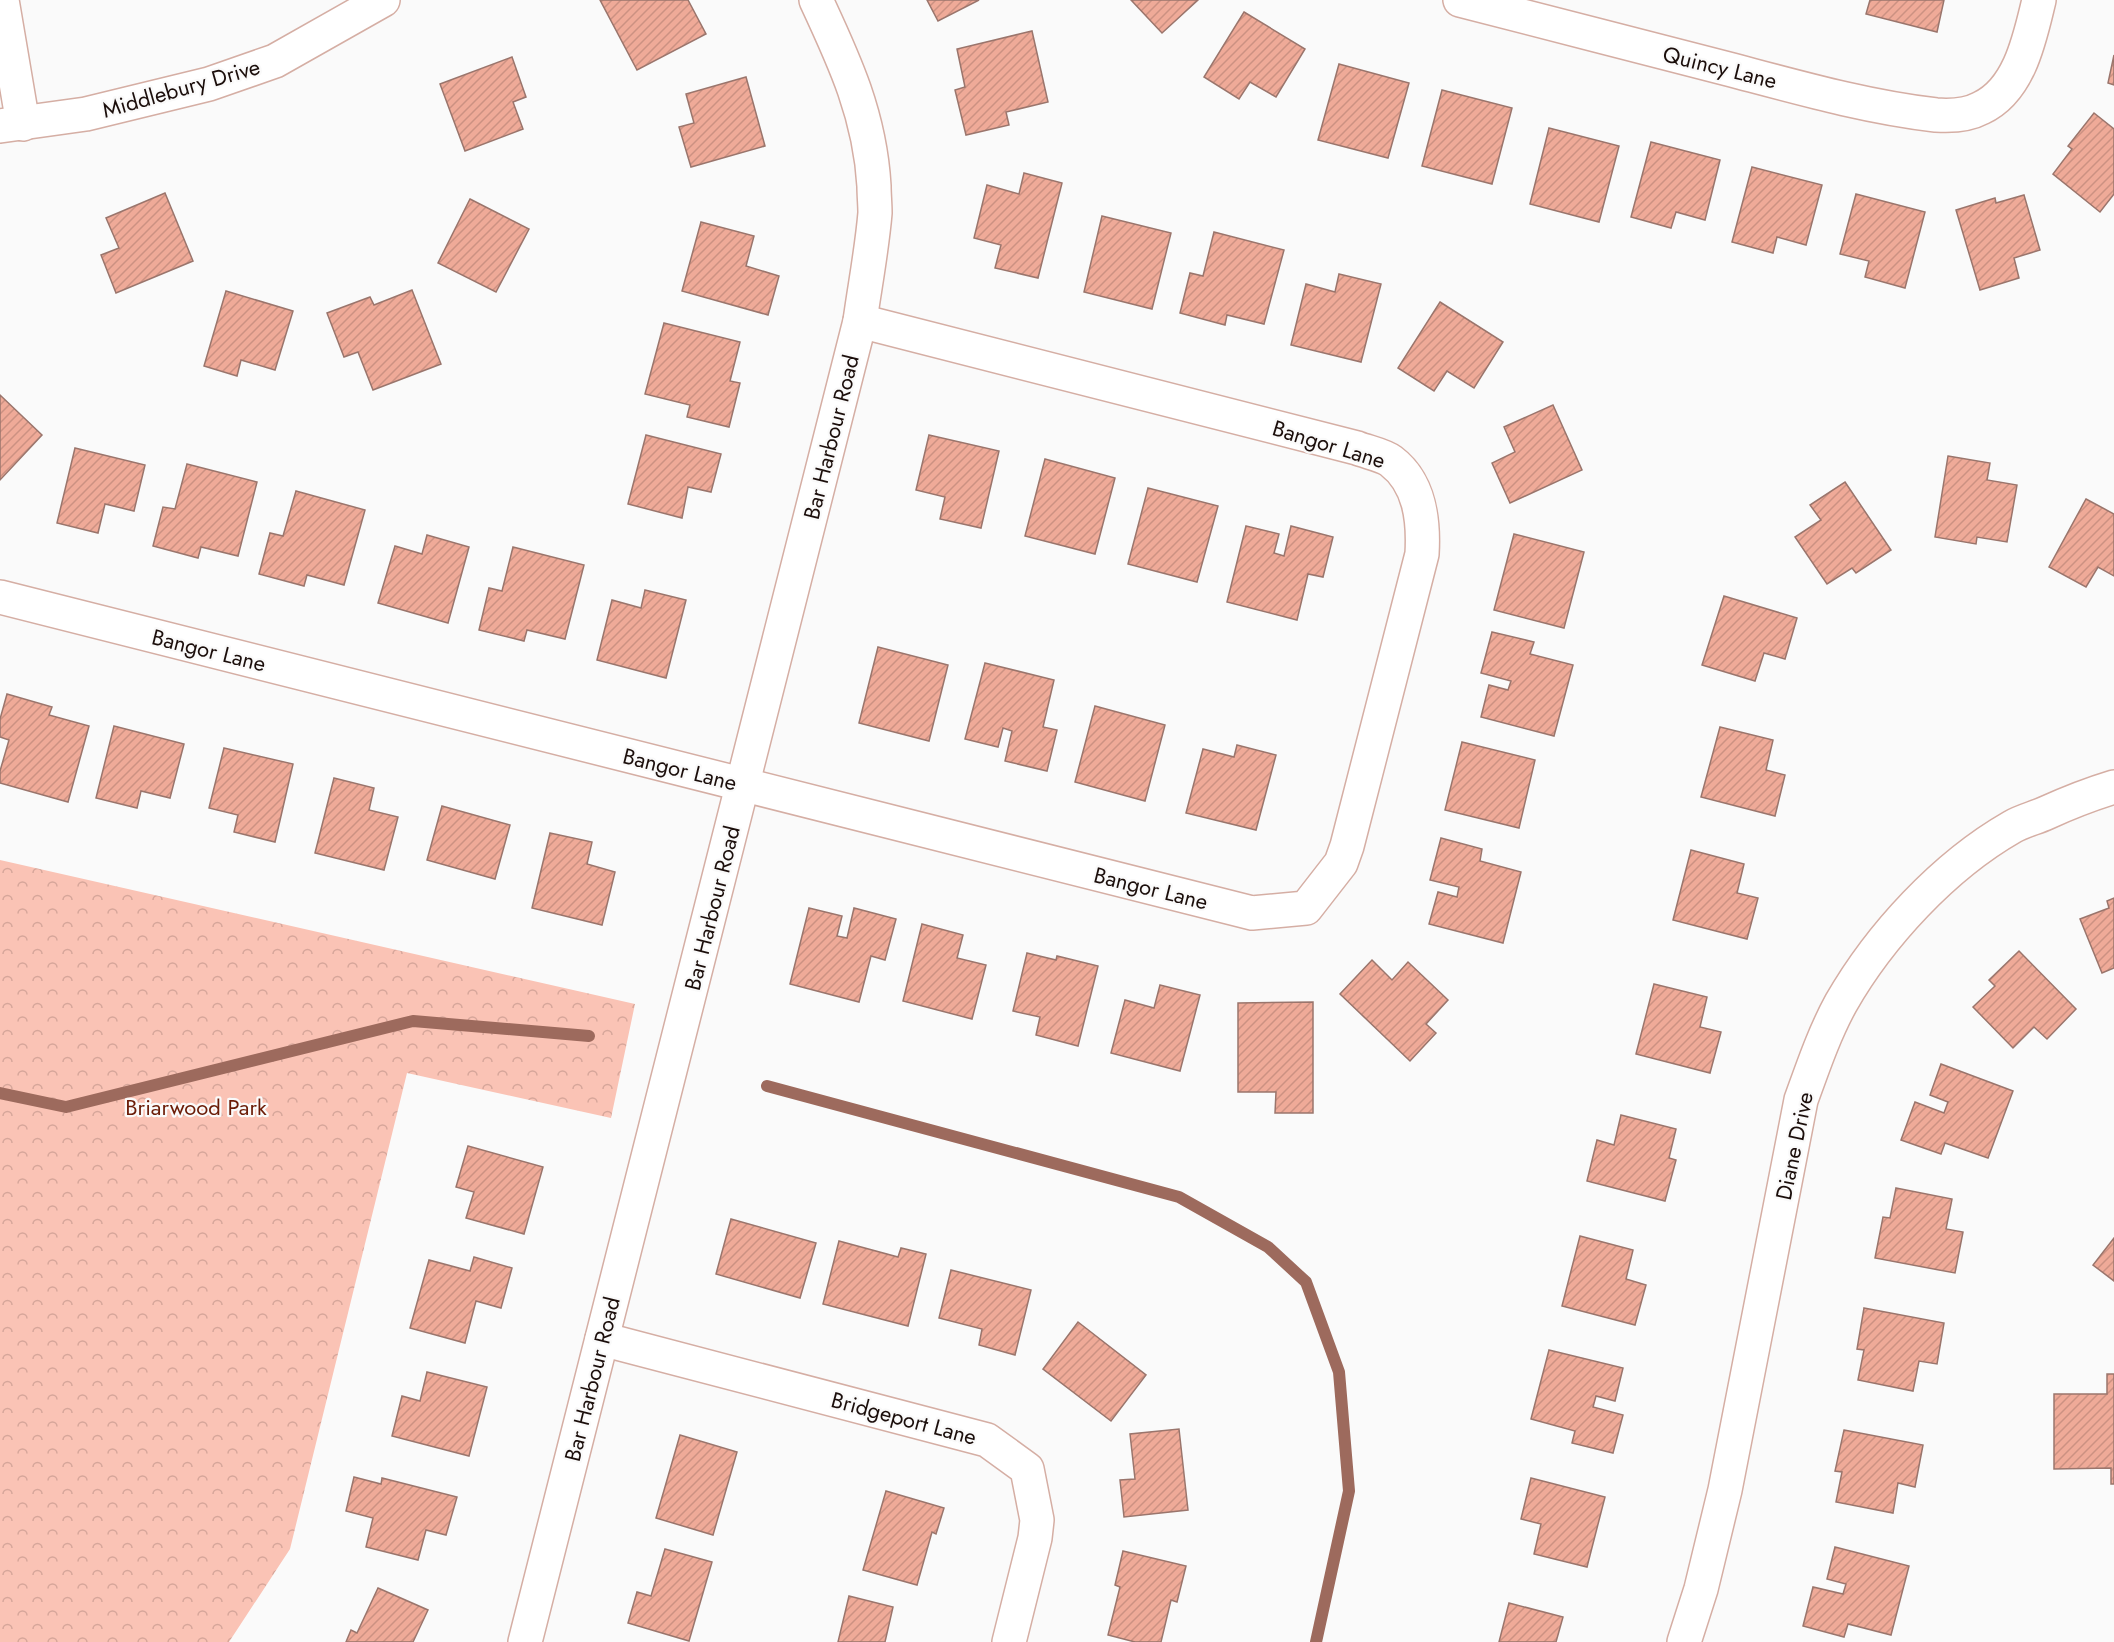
<svg xmlns="http://www.w3.org/2000/svg" width="2114" height="1642" viewBox="0 0 2114 1642" font-family="Jost,sans-serif">
<style>
.forest{fill:url(#forest-crowns)}
.lines{fill:none;stroke-linecap:round;stroke-linejoin:round}
.stream{stroke:#9d6a5d;stroke-width:12}
.building{fill:url(#building-hatch);stroke:#9a756c;stroke-width:1.5}
.minor-casing{stroke:#d5aea4;stroke-width:36}
.minor{stroke:#fff;stroke-width:33}
.labels{text-anchor:middle;dominant-baseline:central;stroke-width:4.5;stroke-linejoin:round;paint-order:stroke}
.street-label{font-size:22px;fill:#1b0e0b;stroke:#fafafa}
.park-label{font-size:22px;fill:#6b1c07;stroke:#fafafa}
</style>
<defs>
<pattern id="forest-crowns" width="20" height="18" patternUnits="userSpaceOnUse" patternTransform="scale(1.5)"><rect width="20" height="18" fill="#fac3b5"/><path d="M2 6a3 3 0 1 1 6 0M12 15a3 3 0 1 1 6 0" fill="none" stroke="#d6a69a"/></pattern>
<pattern id="building-hatch" width="6" height="6" patternUnits="userSpaceOnUse" patternTransform="scale(1.5)"><rect width="6" height="6" fill="#efaa98"/><path d="M-1 1l2-2M0 6l6-6M5 7l2-2" fill="none" stroke="#cc9182"/></pattern>
</defs>
<rect width="100%" height="100%" fill="#fafafa"/>
<!-- forest -->
<polygon class="forest" points="0,860 635,1004 611,1118 407,1073 290,1549 229,1642 0,1642"/>
<g class="lines">
<!-- stream -->
<g class="stream">
<polyline points="767,1086 1179,1197 1268,1247 1306,1282 1339,1372 1349,1491 1316,1642"/>
<polyline points="0,1093 66,1107 413,1021 589,1036"/>
</g>
</g>
<!-- building -->
<g class="building">
<polygon points="600,0 688,0 706,34 637,70"/>
<polygon points="927,0 979,0 938,21"/>
<polygon points="1131,0 1198,0 1162,33"/>
<polygon points="1870,0 1944,0 1937,32 1866,14"/>
<polygon points="1244,12 1305,49 1276,97 1250,82 1239,99 1204,77"/>
<polygon points="1032,31 1048,102 1006,112 1009,125 966,135 955,90 965,87 957,49"/>
<polygon points="2114,55 2114,85 2108,83"/>
<polygon points="512,57 526,97 513,102 523,129 465,151 440,84"/>
<polygon points="1339,64 1409,83 1388,158 1318,140"/>
<polygon points="746,77 765,146 691,167 679,127 694,123 686,94"/>
<polygon points="1442,90 1512,108 1492,184 1422,166"/>
<polygon points="2094,113 2114,129 2114,194 2100,212 2053,174 2072,149 2068,146"/>
<polygon points="1549,128 1619,146 1599,222 1530,204"/>
<polygon points="1651,142 1720,160 1705,220 1676,212 1671,228 1631,217"/>
<polygon points="1752,167 1822,185 1806,245 1777,237 1773,253 1732,242"/>
<polygon points="1024,173 1062,183 1038,278 995,268 1001,245 974,238 987,185 1019,194"/>
<polygon points="165,193 193,261 116,293 101,255 119,248 106,218"/>
<polygon points="1856,194 1925,212 1905,288 1865,277 1869,261 1840,254"/>
<polygon points="2024,195 2040,250 2014,258 2019,278 1980,290 1956,210 1995,198 1996,203"/>
<polygon points="470,199 529,229 496,292 438,263"/>
<polygon points="1102,216 1171,233 1152,309 1084,292"/>
<polygon points="701,222 754,236 746,266 779,276 768,315 682,291"/>
<polygon points="1214,232 1284,250 1264,324 1227,315 1225,325 1180,313 1190,273 1203,276"/>
<polygon points="1339,274 1381,284 1361,362 1291,345 1306,284 1335,292"/>
<polygon points="412,290 441,364 373,390 358,352 344,357 327,313 370,297 374,305"/>
<polygon points="226,291 293,311 275,370 241,360 237,376 204,366"/>
<polygon points="1440,302 1503,342 1474,388 1447,371 1434,391 1398,368"/>
<polygon points="664,323 740,342 730,381 740,383 729,427 687,417 690,405 645,394"/>
<polygon points="0,395 42,435 0,480"/>
<polygon points="1553,405 1582,470 1510,503 1492,463 1515,452 1504,427"/>
<polygon points="646,435 721,454 711,492 688,487 682,518 628,504"/>
<polygon points="929,435 999,451 981,528 940,519 945,497 916,490"/>
<polygon points="75,448 145,465 134,511 105,504 98,533 57,523"/>
<polygon points="1948,456 1990,463 1987,480 2017,485 2007,542 1977,537 1976,544 1935,537"/>
<polygon points="1045,459 1115,478 1095,554 1025,536"/>
<polygon points="187,464 257,482 238,556 201,547 198,558 153,546 163,507 175,509"/>
<polygon points="1845,482 1891,550 1856,573 1852,568 1827,584 1795,537 1821,520 1810,505"/>
<polygon points="1148,488 1218,506 1197,582 1128,564"/>
<polygon points="296,491 365,510 344,585 307,575 304,586 259,574 270,533 283,536"/>
<polygon points="2086,499 2114,514 2114,576 2098,567 2086,587 2049,567"/>
<polygon points="1246,526 1279,534 1274,553 1284,556 1291,526 1333,537 1323,577 1308,574 1297,620 1227,602"/>
<polygon points="1514,534 1584,552 1564,628 1494,610"/>
<polygon points="427,535 469,547 448,623 378,603 395,546 422,554"/>
<polygon points="513,547 584,565 565,639 527,630 524,641 479,630 489,588 502,591"/>
<polygon points="645,590 686,600 666,678 597,660 612,600 641,608"/>
<polygon points="1724,596 1797,618 1785,659 1764,653 1755,681 1702,665"/>
<polygon points="1492,632 1534,642 1530,654 1573,665 1554,736 1481,717 1489,685 1508,690 1511,681 1481,673"/>
<polygon points="878,647 948,665 929,741 859,723"/>
<polygon points="985,663 1054,680 1043,727 1057,730 1047,771 1005,761 1012,731 1003,728 998,747 965,739"/>
<polygon points="7,694 52,707 49,715 89,726 68,802 0,783 0,771 9,740 0,737 0,719"/>
<polygon points="1095,706 1165,725 1145,801 1075,782"/>
<polygon points="114,726 184,744 170,798 141,791 137,808 96,798"/>
<polygon points="1720,727 1773,740 1766,770 1785,775 1775,816 1701,797"/>
<polygon points="1462,742 1535,760 1519,828 1445,810"/>
<polygon points="1237,745 1276,755 1256,830 1186,813 1203,749 1234,757"/>
<polygon points="224,748 293,764 275,842 234,832 238,815 209,808"/>
<polygon points="334,778 374,788 369,810 398,817 384,870 315,853"/>
<polygon points="442,806 510,825 495,879 427,860"/>
<polygon points="550,833 592,842 587,864 615,872 602,925 532,908"/>
<polygon points="1441,838 1482,849 1480,861 1521,872 1503,943 1429,924 1438,892 1457,897 1459,887 1430,880"/>
<polygon points="1691,850 1744,864 1737,893 1758,898 1747,939 1673,920"/>
<polygon points="2114,898 2114,968 2102,973 2080,919 2109,908 2107,901"/>
<polygon points="809,908 842,916 837,936 847,938 854,908 896,919 885,960 871,956 859,1002 790,984"/>
<polygon points="922,924 963,935 957,958 986,965 972,1019 903,1001"/>
<polygon points="2019,951 2076,1009 2047,1039 2034,1027 2013,1048 1973,1007 1995,986 1989,980"/>
<polygon points="1027,953 1056,960 1057,956 1098,966 1078,1046 1036,1035 1040,1017 1013,1011"/>
<polygon points="1372,960 1392,980 1408,962 1448,1000 1426,1024 1436,1033 1410,1061 1340,994"/>
<polygon points="1654,984 1707,997 1700,1027 1721,1032 1710,1073 1636,1054"/>
<polygon points="1160,985 1200,995 1180,1071 1111,1053 1125,1000 1154,1008"/>
<polygon points="1313,1002 1313,1113 1275,1113 1276,1092 1238,1092 1238,1003"/>
<polygon points="1941,1064 2013,1091 1988,1158 1945,1143 1941,1154 1901,1140 1915,1102 1944,1113 1948,1102 1930,1095"/>
<polygon points="1621,1115 1676,1129 1669,1158 1676,1160 1665,1201 1587,1181 1597,1140 1614,1145"/>
<polygon points="468,1146 543,1167 524,1234 466,1218 474,1192 456,1187"/>
<polygon points="1896,1188 1952,1199 1946,1229 1963,1232 1955,1273 1875,1258 1883,1217 1890,1218"/>
<polygon points="731,1219 816,1243 800,1298 716,1274"/>
<polygon points="1580,1236 1633,1250 1626,1279 1646,1285 1635,1325 1562,1306"/>
<polygon points="2114,1238 2114,1281 2093,1265"/>
<polygon points="839,1241 898,1257 901,1248 926,1254 908,1326 823,1304"/>
<polygon points="474,1257 512,1268 501,1308 476,1301 465,1343 410,1328 429,1260 470,1271"/>
<polygon points="951,1270 1031,1290 1015,1355 979,1345 982,1329 939,1318"/>
<polygon points="1864,1308 1944,1323 1937,1364 1919,1361 1913,1391 1858,1380 1864,1350 1857,1349"/>
<polygon points="1078,1322 1146,1375 1111,1421 1043,1369"/>
<polygon points="1549,1350 1623,1368 1615,1401 1596,1396 1593,1407 1623,1415 1613,1453 1572,1443 1575,1431 1531,1419"/>
<polygon points="427,1372 487,1387 469,1456 392,1436 402,1396 420,1401"/>
<polygon points="2107,1374 2114,1374 2114,1484 2111,1484 2111,1468 2054,1469 2054,1394 2107,1394"/>
<polygon points="1179,1429 1188,1510 1124,1517 1120,1480 1135,1479 1130,1434"/>
<polygon points="1844,1430 1923,1445 1915,1487 1898,1483 1893,1513 1836,1502 1842,1472 1835,1471"/>
<polygon points="680,1435 737,1452 713,1535 656,1518"/>
<polygon points="354,1477 381,1484 382,1478 457,1497 446,1535 426,1530 418,1560 366,1547 373,1518 346,1511"/>
<polygon points="1531,1478 1605,1497 1587,1567 1534,1554 1541,1524 1521,1519"/>
<polygon points="886,1491 944,1508 936,1534 932,1532 917,1585 863,1570"/>
<polygon points="1835,1547 1909,1566 1891,1635 1848,1624 1844,1637 1803,1626 1813,1587 1843,1594 1846,1584 1827,1579"/>
<polygon points="665,1549 712,1562 689,1641 628,1623 637,1592 651,1596"/>
<polygon points="1123,1551 1186,1566 1177,1602 1171,1600 1161,1642 1135,1642 1108,1635 1120,1587 1115,1585"/>
<polygon points="378,1588 428,1610 413,1642 346,1642 351,1630 357,1633"/>
<polygon points="849,1596 893,1607 885,1642 838,1642"/>
<polygon points="1509,1603 1563,1617 1556,1642 1499,1642"/>
</g>
<g class="lines">
<defs>
<g id="minor">
<polyline points="2,0 23,124"/>
<path d="M1460,0c91,23 181,47 272,70 68,18 135,37 204,45 14,1 32,0 45,-7 39,-18 49,-71 58,-108"/>
<polyline points="0,126 86,114 209,84 275,61 383,0"/>
<path d="M0,597l1252,316 54,-5 35,-45 6,-17 75,-292c2,-34 -2,-71 -31,-93 -8,-6 -24,-9 -34,-13l-497,-127"/>
<polyline points="602,1339 987,1440 1027,1469 1037,1520 1035,1538 1009,1642"/>
<path d="M525,1642l335,-1321c5,-36 12,-72 15,-108 0,-9 -1,-18 -1,-27 -4,-70 -29,-124 -58,-186"/>
<path d="M1684,1642l17,-53 24,-99 76,-390c12,-33 23,-66 40,-97 39,-68 103,-137 171,-176 10,-6 23,-9 34,-14 22,-10 45,-19 68,-26"/>
</g>
</defs>
<!-- minor casing -->
<use href="#minor" class="minor-casing"/>
<!-- minor -->
<use href="#minor" class="minor"/>
</g>
<g class="labels">
<!-- street labels -->
<g class="street-label">
<text transform="translate(1720 67) rotate(14)">Quincy Lane</text>
<text transform="translate(181 88) rotate(-16)">Middlebury Drive</text>
<text transform="translate(831 437) rotate(-76)">Bar Harbour Road</text>
<text transform="translate(1329 444) rotate(17)">Bangor Lane</text>
<text transform="translate(209 650) rotate(14)">Bangor Lane</text>
<text transform="translate(680 769) rotate(14)">Bangor Lane</text>
<text transform="translate(1151 888) rotate(14)">Bangor Lane</text>
<text transform="translate(712 908) rotate(-76)">Bar Harbour Road</text>
<text transform="translate(1794 1146) rotate(-78)">Diane Drive</text>
<text transform="translate(592 1379) rotate(-76)">Bar Harbour Road</text>
<text transform="translate(904 1418) rotate(15)">Bridgeport Lane</text>
</g>
<!-- park labels -->
<g class="park-label">
<text x="196" y="1107">Briarwood Park</text>
</g>
</g>
</svg>
